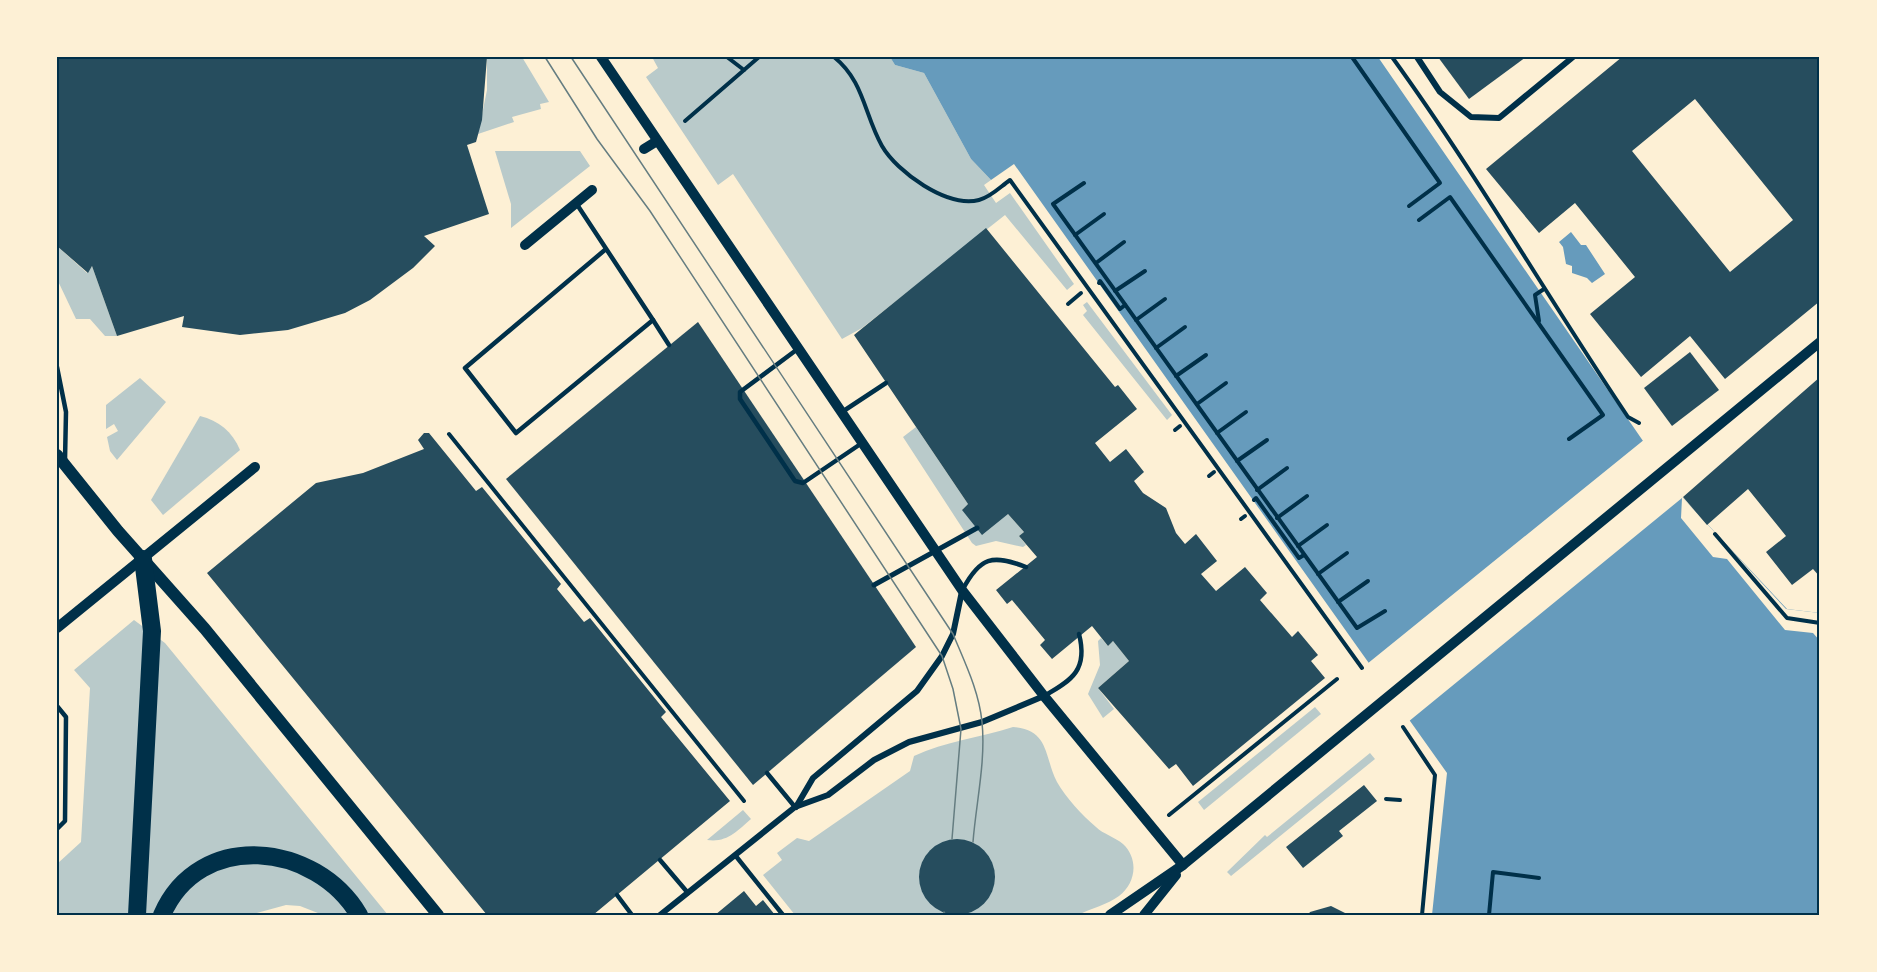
<svg xmlns="http://www.w3.org/2000/svg" width="1877" height="972" viewBox="0 0 1877 972" font-family="'PT Sans',sans-serif">
<style>
.green{fill:#b9caca}
.water{fill:#669bbc}
.pier{fill:#fdf0d5}
.building{fill:#264d5e;fill-rule:evenodd}
.lines{fill:none;stroke-linecap:round;stroke-linejoin:round}
.path{stroke:#003049;stroke-width:4}
.service{stroke:#003049;stroke-width:4.5}
.pedestrian{stroke:#003049;stroke-width:5}
.minor{stroke:#003049;stroke-width:6}
.tertiary{stroke:#003049;stroke-width:10}
.secondary{stroke:#003049;stroke-width:12}
.motorway{stroke:#003049;stroke-width:18}
.tram{stroke:#657d81;stroke-width:1.5}
.neatline{fill:none;stroke:#003049;stroke-width:2}
</style>
<rect width="100%" height="100%" fill="#fdf0d5"/>
<!-- green -->
<g class="green">
<polygon points="487,57 522,57 549,102 540,104 541,109 512,117 514,122 478,134 487,90"/>
<polygon points="652,57 890,57 895,65 924,73 971,159 991,180 984,185 996,203 1010,193 1074,284 1067,290 1005,215 862,328 842,339 733,174 718,185 646,77 658,68"/>
<polygon points="495,151 580,151 590,166 511,228 511,204"/>
<polygon points="57,246 87,273 92,266 117,336 105,336 90,319 76,319 57,279"/>
<polygon points="1087,302 1172,415 1167,420 1083,315 1087,311 1083,305"/>
<polygon points="140,378 166,402 117,460 110,451 107,437 118,431 114,424 106,429 106,405"/>
<path d="M200,416c19,5 32,15 40,34l-77,65 -12,-15z"/>
<polygon points="916,427 968,504 962,510 1008,514 1024,532 1019,536 1026,545 1023,547 996,541 976,546 972,543 903,437"/>
<polygon points="134,620 165,643 388,915 323,915 300,906 286,905 249,915 57,915 57,864 81,842 90,688 74,670"/>
<polygon points="1101,638 1108,646 1113,641 1129,661 1098,688 1114,709 1103,718 1088,694 1100,665 1098,641"/>
<polygon points="1315,707 1321,714 1204,810 1198,802"/>
<path d="M1013,727c37,3 31,30 44,55 9,16 25,33 39,45 7,7 19,10 27,17 16,15 13,39 -4,52 -12,9 -27,12 -41,19h-283l-32,-40 19,-15 -5,-7 20,-15 12,3 101,-70 4,-15c31,-15 66,-18 99,-29z"/>
<polygon points="1370,753 1375,759 1231,876 1227,872 1265,835 1267,837"/>
<path d="M743,810l8,9c-14,12 -24,24 -44,21z"/>
</g>
<!-- water -->
<g class="water">
<polygon points="890,57 1378,57 1681,496 1787,609 1820,613 1820,915 1432,915 1447,773 1014,164 991,180 971,159 924,73 895,65"/>
<polygon points="1571,232 1581,245 1586,245 1605,274 1592,283 1587,278 1572,273 1572,266 1566,264 1563,247 1559,242"/>
</g>
<!-- pier -->
<polygon class="pier" points="1645,439 1683,498 1786,609 1820,613 1820,641 1813,633 1785,630 1727,559 1713,557 1681,518 1682,498 1408,722 1367,664"/>
<!-- building -->
<g class="building">
<polygon points="57,57 487,57 482,120 476,142 467,145 489,214 424,236 435,246 413,268 370,300 345,313 288,330 240,335 182,327 184,316 117,336 92,266 88,273 57,246"/>
<polygon points="1438,57 1526,57 1469,99"/>
<path d="M1622,57h198v244l-95,78 -35,-43 -49,41 -51,-63 45,-37 -60,-74 -36,30 -53,-64zM1695,99l98,121 -63,52 -98,-121z"/>
<polygon points="986,228 1115,387 1118,385 1137,409 1095,443 1110,462 1126,449 1144,472 1134,481 1143,493 1166,508 1176,533 1185,544 1196,534 1217,561 1201,574 1216,591 1245,567 1267,593 1260,600 1292,637 1298,631 1318,655 1311,661 1325,678 1193,786 1176,764 1169,769 1098,688 1129,661 1113,641 1108,646 1092,626 1052,659 1040,645 1045,640 1012,600 1007,604 996,590 1037,557 1019,536 1024,532 1008,514 982,535 962,510 968,504 854,335"/>
<polygon points="698,322 916,647 753,785 506,479"/>
<polygon points="1690,352 1719,390 1672,426 1644,388"/>
<polygon points="1820,377 1820,577 1813,569 1792,585 1766,552 1786,536 1748,489 1707,525 1683,497"/>
<polygon points="424,433 429,433 476,491 482,487 561,584 557,589 584,622 590,618 666,712 661,717 730,801 593,915 487,915 207,573 316,483 363,473 424,449 418,440"/>
<polygon points="1364,785 1377,801 1339,831 1343,836 1303,868 1286,847"/>
<circle cx="957" cy="877" r="38"/>
<polygon points="744,891 756,906 763,900 775,915 715,915"/>
<polygon points="1331,906 1349,915 1308,915 1310,912"/>
</g>
<g class="lines">
<!-- path -->
<g class="path">
<polyline points="727,57 744,70 759,57"/>
<path d="M834,57c30,24 30,57 48,89 15,26 65,62 97,54 12,-3 21,-13 31,-20l352,488"/>
<polyline points="1352,57 1440,183 1409,206"/>
<path d="M1392,57c84,116 156,241 236,360l11,6"/>
<polyline points="685,121 744,70"/>
<polyline points="1084,183 1053,204 1357,628 1385,611"/>
<polyline points="1419,220 1450,197 1603,415 1569,439"/>
<polyline points="1075,235 1104,214"/>
<polyline points="1096,263 1124,242"/>
<polyline points="1099,283 1100,281 1120,309 1125,305"/>
<polyline points="1115,291 1145,271"/>
<polyline points="1068,304 1081,293"/>
<polyline points="1136,320 1165,299"/>
<polyline points="1539,321 1535,295 1544,289"/>
<polyline points="1156,348 1185,327"/>
<polyline points="1176,376 1206,355"/>
<polyline points="1197,404 1226,383"/>
<polyline points="1175,430 1180,426"/>
<polyline points="1217,433 1246,412"/>
<polyline points="449,434 744,801"/>
<polyline points="1237,461 1267,440"/>
<polyline points="1209,476 1214,472"/>
<polyline points="1257,490 1287,468"/>
<polyline points="1254,500 1256,498 1299,558 1304,555"/>
<polyline points="1277,518 1307,496"/>
<polyline points="1241,519 1245,516"/>
<polyline points="1715,534 1787,618 1820,623"/>
<polyline points="1298,546 1327,525"/>
<polyline points="1318,574 1347,553"/>
<polyline points="1338,602 1368,581"/>
<polyline points="1403,727 1435,775 1422,915"/>
<polyline points="1386,799 1400,800"/>
<polyline points="1169,815 1337,679"/>
<polyline points="1393,915 1409,915"/>
<polyline points="1489,915 1493,872 1539,878"/>
</g>
<!-- service -->
<g class="service">
<polyline points="576,203 653,320 516,433 465,368 606,249"/>
<polyline points="653,320 669,345"/>
<polyline points="799,348 740,392 740,399 795,481 803,483 862,443"/>
<polyline points="57,367 66,412 65,460"/>
<polyline points="842,412 886,383"/>
<path d="M963,589c17,-32 29,-35 63,-22"/>
<path d="M1044,696c29,-16 44,-27 35,-62"/>
<polyline points="57,706 66,717 65,821 57,829"/>
<polyline points="767,773 795,807"/>
<polyline points="735,855 783,915"/>
<polyline points="660,860 688,893"/>
<polyline points="617,895 632,915"/>
</g>
<!-- pedestrian -->
<polyline class="pedestrian" points="874,585 977,528"/>
<!-- minor -->
<g class="minor">
<polyline points="1417,57 1440,92 1471,117 1499,118 1573,57"/>
<polyline points="796,807 813,778 917,691 942,656 953,634 962,591"/>
<polyline points="660,915 795,807 828,795 874,760 909,742 982,722 1044,696"/>
</g>
<!-- tertiary -->
<g class="tertiary">
<polyline points="601,57 962,590 1044,696 1183,865"/>
<polyline points="644,149 657,141"/>
<polyline points="525,245 592,190"/>
<polyline points="57,628 255,467"/>
<polyline points="1110,915 1183,865 1820,342"/>
<polyline points="1144,915 1176,875"/>
</g>
<!-- secondary -->
<polyline class="secondary" points="57,455 118,531 205,629 438,915"/>
<!-- motorway -->
<g class="motorway">
<polyline points="137,915 152,631 143,559"/>
<path d="M162,915c37,-86 154,-73 197,0"/>
</g>
<!-- tram -->
<g class="tram">
<polyline points="545,57 597,139 650,211 942,656 953,689 961,729 952,839"/>
<path d="M571,57l382,577c12,29 26,57 29,88 4,39 -6,81 -9,120"/>
<polyline points="943,915 944,912"/>
<polyline points="965,915 965,914"/>
</g>
</g>
<!-- border -->
<rect width="1877" height="972" fill="none" stroke="#fdf0d5" stroke-width="117"/>
<rect x="58" y="58" width="1760" height="856" class="neatline"/>
</svg>
